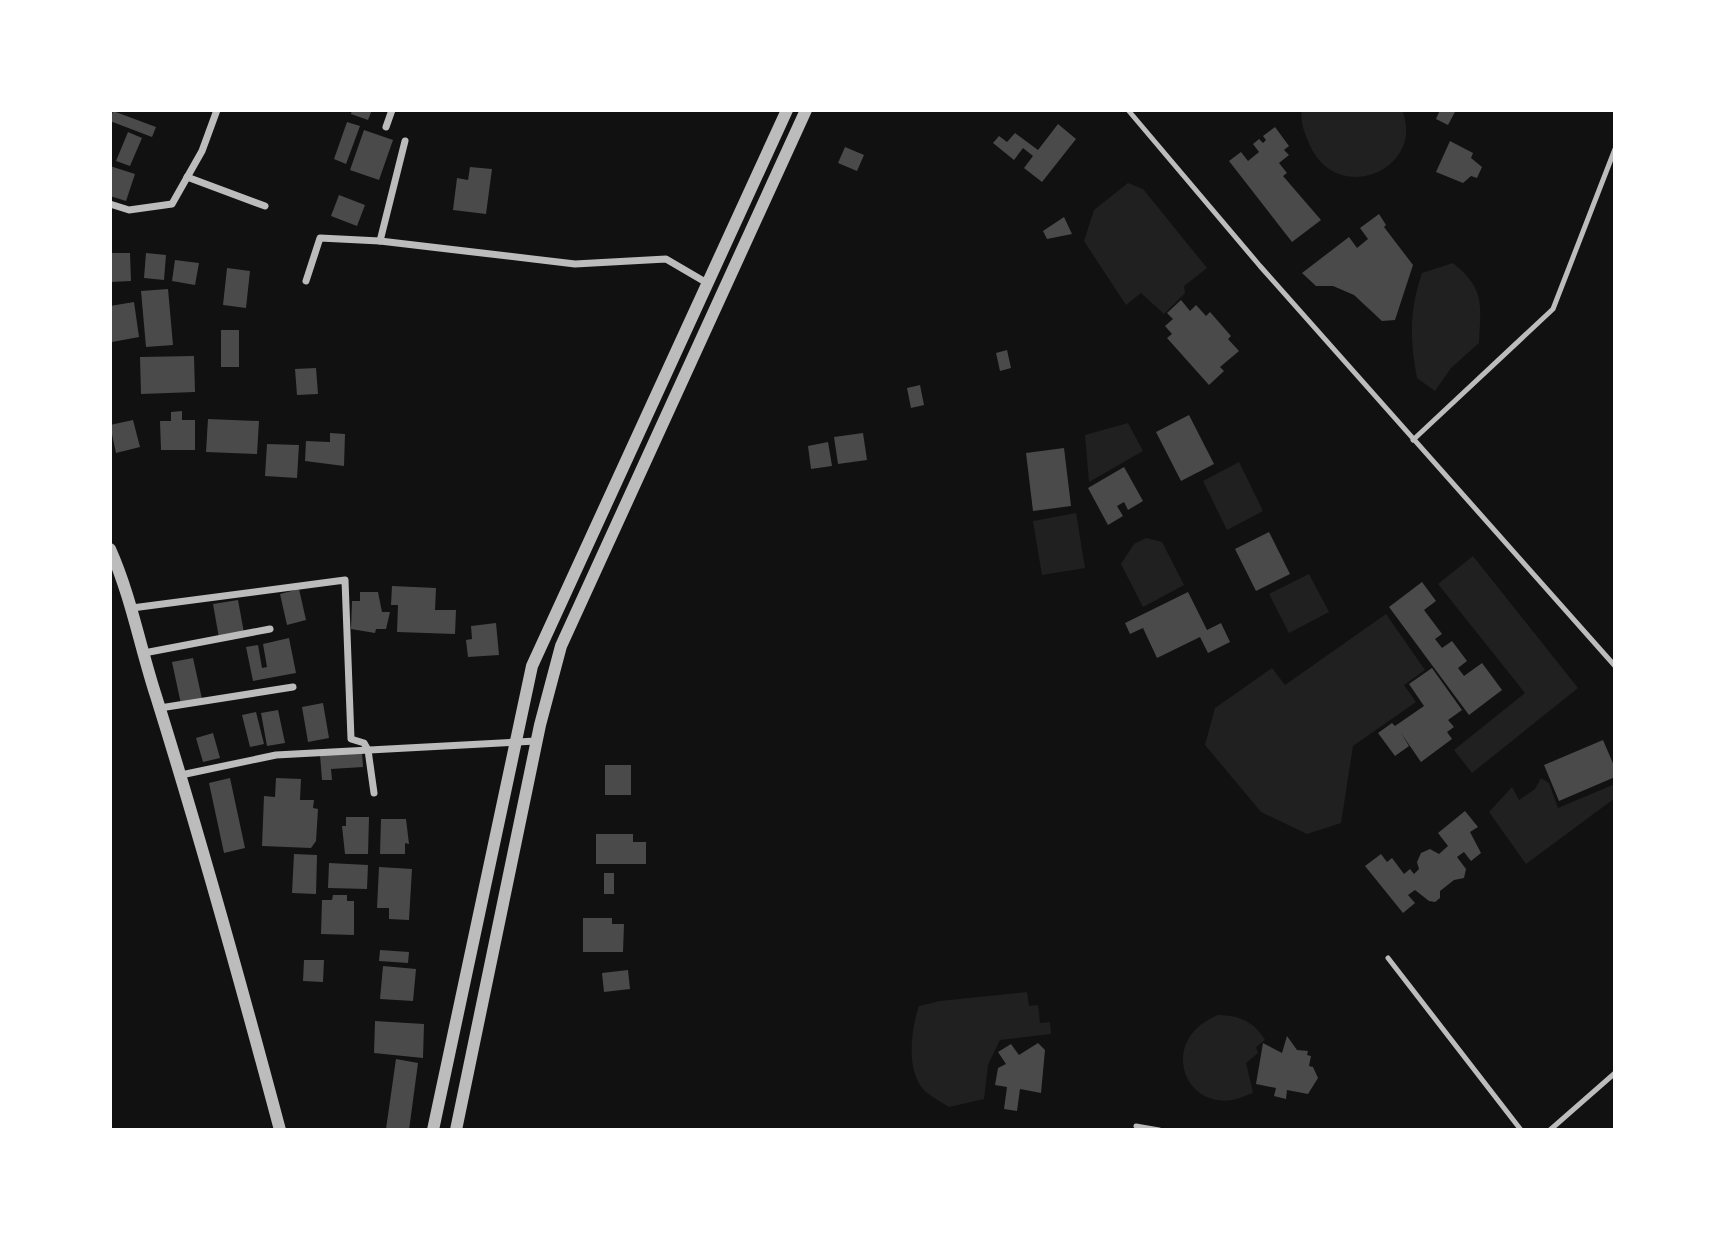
<svg xmlns="http://www.w3.org/2000/svg" width="1725" height="1240" viewBox="0 0 1725 1240" font-family="'Playfair Display',serif">
<style>
.green{fill:#202020}
.building{fill:#4a4a4a}
.lines{fill:none;stroke-linecap:round;stroke-linejoin:round}
.service{stroke:#bcbcbc;stroke-width:5}
.minor{stroke:#bcbcbc;stroke-width:7}
.tertiary{stroke:#bcbcbc;stroke-width:12}
</style>
<rect width="100%" height="100%" fill="#111"/>
<!-- green -->
<g class="green">
<path d="M1302,110h100c25,60 -68,99 -94,31 -4,-10 -8,-20 -6,-31z"/>
<polygon points="1128,183 1143,189 1207,268 1184,286 1185,293 1164,314 1141,293 1126,305 1084,241 1094,210"/>
<path d="M1453,263c32,26 28,41 26,80l-28,25 -16,23 -18,-13c-7,-40 -8,-66 5,-105z"/>
<polygon points="1128,423 1143,451 1089,482 1085,435"/>
<polygon points="1239,462 1263,511 1227,530 1203,481"/>
<polygon points="1076,513 1085,568 1042,575 1033,521"/>
<polygon points="1146,538 1162,542 1184,585 1143,607 1121,564 1134,544"/>
<polygon points="1473,556 1578,688 1472,773 1454,750 1525,693 1438,584"/>
<polygon points="1309,574 1329,612 1289,633 1269,594"/>
<polygon points="1386,614 1425,670 1404,685 1416,702 1353,746 1341,823 1307,834 1261,812 1205,745 1215,708 1272,668 1285,685"/>
<polygon points="1541,778 1549,783 1558,808 1615,784 1615,798 1526,864 1489,812 1512,787 1519,800 1535,789"/>
<path d="M1027,992l2,14 9,-1 2,18 10,-1 1,12 -51,6 -12,25 -4,34 -35,8c-8,-5 -17,-10 -23,-15 -21,-19 -15,-63 -7,-86l21,-5z"/>
<path d="M1218,1015c20,0 36,6 47,25l-9,7 2,6 -12,10 7,30c-7,2 -14,6 -21,7 -50,8 -73,-61 -14,-85z"/>
</g>
<!-- building -->
<g class="building">
<polygon points="352,110 372,110 368,120 351,114"/>
<polygon points="1440,110 1456,110 1448,125 1436,119"/>
<polygon points="113,111 156,127 152,137 110,121"/>
<polygon points="347,122 360,126 346,164 334,159"/>
<polygon points="1058,124 1076,139 1042,182 1024,168 1033,156 1023,148 1014,160 993,143 999,136 1007,142 1015,133 1038,150"/>
<polygon points="1275,127 1289,146 1284,150 1289,155 1279,163 1287,173 1283,176 1321,220 1292,242 1229,161 1241,152 1248,161 1259,152 1253,144 1259,139 1263,143 1266,140 1263,136"/>
<polygon points="364,130 393,140 379,180 350,170"/>
<polygon points="128,132 142,138 130,166 116,161"/>
<polygon points="1450,141 1473,153 1471,158 1482,167 1477,178 1471,176 1463,183 1436,172"/>
<polygon points="845,147 864,155 857,171 838,163"/>
<polygon points="110,166 135,174 126,201 110,196"/>
<polygon points="470,167 492,169 486,214 453,210 457,178 468,180"/>
<polygon points="339,195 365,205 357,226 331,216"/>
<polygon points="1379,214 1386,225 1384,227 1413,265 1395,320 1382,321 1354,295 1333,286 1316,286 1302,273 1349,237 1357,248 1368,239 1360,228"/>
<polygon points="1064,217 1072,234 1047,239 1043,231"/>
<polygon points="110,253 130,253 131,281 110,282"/>
<polygon points="146,253 166,255 164,280 144,278"/>
<polygon points="175,260 199,263 195,285 172,281"/>
<polygon points="227,268 250,271 246,308 223,305"/>
<polygon points="168,289 173,345 146,347 141,291"/>
<polygon points="1181,300 1190,311 1196,305 1206,316 1210,312 1231,336 1228,339 1239,351 1220,367 1224,371 1209,385 1167,338 1172,334 1165,326 1173,319 1167,313"/>
<polygon points="134,302 139,337 112,342 110,306"/>
<rect x="221" y="330" width="18" height="37"/>
<polygon points="1007,350 1011,368 1000,371 996,353"/>
<polygon points="194,356 195,392 141,394 140,357"/>
<polygon points="316,368 318,394 297,395 295,369"/>
<polygon points="920,385 924,405 911,408 907,388"/>
<polygon points="182,411 182,420 195,420 195,450 161,450 160,421 171,421 171,412"/>
<polygon points="1189,415 1214,464 1181,481 1156,432"/>
<polygon points="208,419 259,421 257,454 206,452"/>
<polygon points="133,420 140,447 116,453 110,425"/>
<polygon points="330,433 345,434 344,466 305,461 306,441 330,442"/>
<polygon points="863,433 867,460 838,464 834,437"/>
<polygon points="828,442 832,466 811,469 808,446"/>
<polygon points="267,444 299,445 297,478 265,476"/>
<polygon points="1064,448 1071,506 1033,511 1026,453"/>
<polygon points="1124,467 1143,501 1128,510 1124,502 1117,506 1123,516 1108,525 1088,488"/>
<polygon points="1269,532 1290,574 1256,591 1235,549"/>
<polygon points="1422,582 1436,601 1424,610 1442,634 1435,639 1442,648 1452,641 1467,661 1458,668 1464,676 1482,663 1502,690 1469,715 1389,607"/>
<polygon points="392,586 436,588 435,610 456,610 455,634 397,632 398,605 391,605"/>
<polygon points="299,589 306,620 287,625 280,594"/>
<polygon points="360,592 378,592 382,612 390,612 386,629 376,629 375,633 351,629 352,601 360,601"/>
<polygon points="1188,592 1207,630 1221,623 1230,642 1208,653 1200,637 1157,658 1143,628 1130,634 1125,623"/>
<polygon points="238,600 244,633 219,638 213,604"/>
<polygon points="496,623 499,655 468,657 466,640 472,639 471,626"/>
<polygon points="289,638 296,673 253,681 246,647 258,645 262,668 267,667 263,644"/>
<polygon points="193,658 202,699 181,704 172,662"/>
<polygon points="1432,668 1462,710 1448,720 1454,727 1447,732 1452,739 1421,762 1401,733 1409,746 1395,756 1378,733 1392,723 1395,726 1424,706 1409,684"/>
<polygon points="323,703 329,738 308,742 302,707"/>
<polygon points="278,710 285,743 267,746 261,713"/>
<polygon points="256,712 264,744 250,747 242,715"/>
<polygon points="213,733 220,758 203,762 196,738"/>
<polygon points="1603,740 1615,768 1615,777 1559,801 1544,765"/>
<polygon points="362,752 363,767 331,769 332,780 322,780 320,755"/>
<rect x="605" y="765" width="26" height="30"/>
<polygon points="230,778 245,848 224,853 209,783"/>
<polygon points="276,778 301,779 300,800 314,800 313,808 318,809 316,841 311,848 262,846 264,796 275,797"/>
<polygon points="1465,811 1478,827 1470,832 1481,853 1471,861 1464,852 1457,857 1466,869 1464,878 1454,880 1440,891 1440,898 1435,902 1429,901 1415,890 1408,895 1415,903 1403,913 1365,866 1381,854 1387,862 1392,858 1404,874 1410,869 1414,874 1419,869 1417,862 1421,853 1430,849 1439,854 1448,846 1438,833"/>
<polygon points="346,817 369,817 368,854 345,854 342,826 346,826"/>
<polygon points="381,819 406,819 409,844 405,843 405,854 380,854"/>
<polygon points="596,834 633,834 633,842 646,842 646,864 596,864"/>
<polygon points="294,854 317,855 316,894 292,893"/>
<polygon points="329,863 368,865 367,889 328,888"/>
<polygon points="379,867 412,869 409,920 389,919 389,908 377,908"/>
<rect x="604" y="873" width="10" height="21"/>
<polygon points="333,895 347,895 347,901 354,901 354,935 321,934 322,900 332,900"/>
<polygon points="583,918 612,918 612,924 624,924 623,952 583,952"/>
<polygon points="380,950 409,952 408,963 379,961"/>
<polygon points="304,960 324,960 323,982 303,981"/>
<polygon points="383,966 416,969 413,1001 380,999"/>
<polygon points="628,970 630,989 604,992 602,973"/>
<polygon points="375,1021 424,1024 423,1058 374,1053"/>
<polygon points="1287,1036 1297,1050 1308,1051 1307,1055 1311,1056 1309,1066 1313,1067 1318,1078 1308,1094 1287,1090 1286,1099 1274,1096 1276,1088 1256,1084 1263,1043 1282,1053"/>
<polygon points="1038,1043 1045,1050 1041,1093 1020,1089 1017,1111 1004,1109 1007,1087 995,1085 998,1068 1006,1064 998,1052 1011,1044 1019,1055"/>
<polygon points="396,1059 418,1063 409,1130 386,1129"/>
</g>
<g class="lines">
<!-- service -->
<g class="service">
<polyline points="1128,110 1260,266 1615,666"/>
<polyline points="1413,440 1553,309 1615,149"/>
<polyline points="1388,958 1521,1130"/>
<polyline points="1136,1126 1159,1130"/>
<polyline points="1550,1130 1615,1073"/>
</g>
<!-- minor -->
<g class="minor">
<polyline points="386,127 392,110"/>
<polyline points="187,177 265,206"/>
<polyline points="110,204 129,210 172,204 202,151 217,110"/>
<polyline points="380,241 405,141"/>
<polyline points="306,281 320,238 380,241 575,264 666,259 707,283"/>
<polyline points="132,608 345,580 351,739 364,743 368,750 374,793"/>
<polyline points="144,653 270,629"/>
<polyline points="160,708 293,687"/>
<polyline points="181,775 276,755 536,741"/>
</g>
<!-- tertiary -->
<g class="tertiary">
<path d="M110,549c21,47 30,98 46,147 45,144 85,288 124,434"/>
<polyline points="433,1130 532,666 787,110"/>
<polyline points="456,1130 540,725 561,646 806,110"/>
</g>
</g>
<!-- border -->
<rect width="1725" height="1240" fill="none" stroke="#ffffff" stroke-width="224"/>
</svg>
